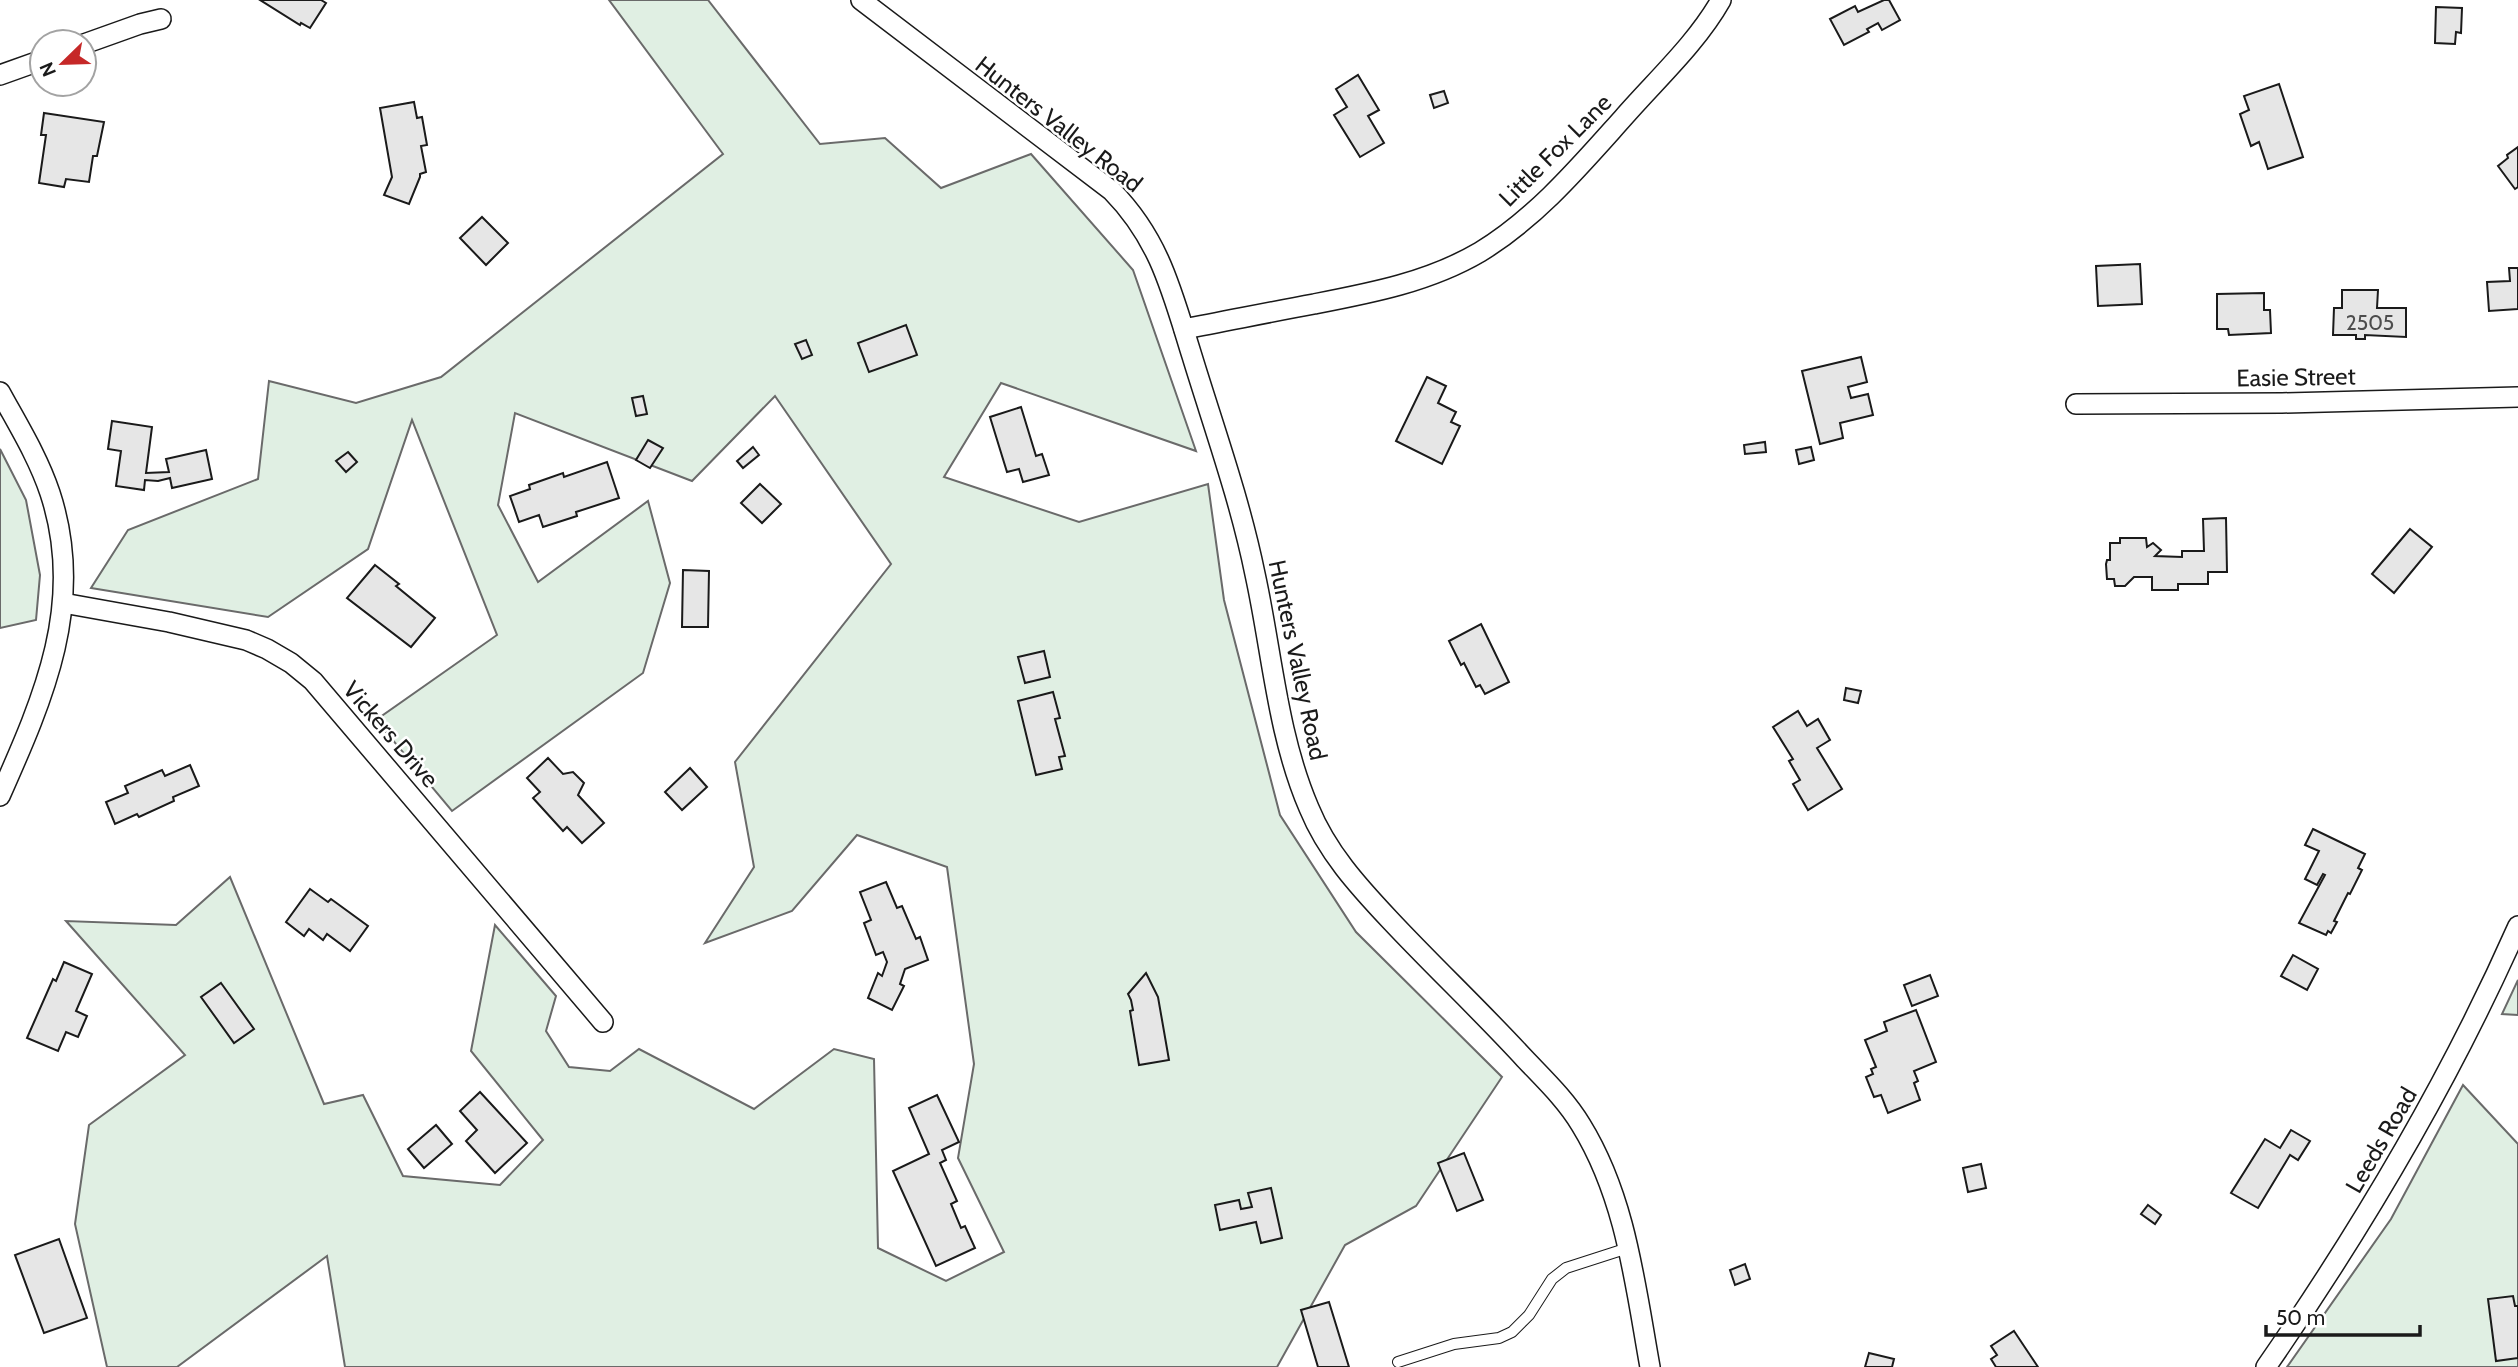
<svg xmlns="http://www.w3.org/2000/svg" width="2518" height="1367" viewBox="0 0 2518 1367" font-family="Cabin,sans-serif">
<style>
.green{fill:#e0efe3;stroke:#6a6a6a;stroke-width:2}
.building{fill:#e6e6e6;stroke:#1a1a1a;stroke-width:2}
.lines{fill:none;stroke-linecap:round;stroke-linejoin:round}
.service-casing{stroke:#1a1a1a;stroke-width:12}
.minor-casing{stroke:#1a1a1a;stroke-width:22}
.service{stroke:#fff;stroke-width:10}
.minor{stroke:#fff;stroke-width:19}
.labels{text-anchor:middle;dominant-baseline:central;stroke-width:5;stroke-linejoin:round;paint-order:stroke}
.number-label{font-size:21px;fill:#4d4d4d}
.street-label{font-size:24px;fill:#1a1a1a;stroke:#fff}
</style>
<rect width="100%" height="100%" fill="#fff"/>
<!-- green -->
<g class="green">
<polygon points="609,0 708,0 820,144 885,138 941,188 1031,154 1133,270 1196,451 1001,383 944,477 1079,522 1208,484 1224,600 1280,815 1356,932 1502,1077 1416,1206 1345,1245 1277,1367 345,1367 327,1256 177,1367 107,1367 75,1224 89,1125 185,1055 66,921 176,925 230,877 324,1104 363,1095 403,1176 500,1185 543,1140 471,1051 495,925 556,996 546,1031 569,1067 610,1071 639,1049 754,1109 834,1049 874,1059 878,1248 946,1281 1004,1252 958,1158 974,1064 947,867 857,835 792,911 705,943 754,867 735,762 891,564 775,396 692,481 515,413 498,505 538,582 648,501 670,583 643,673 452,811 376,720 497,635 412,420 368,549 268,617 91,588 128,530 258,479 269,381 356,403 441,377 723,154"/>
<polygon points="0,449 26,500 40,575 36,620 0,628"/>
<polygon points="2518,980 2518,1015 2502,1014"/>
<polygon points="2463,1085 2518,1144 2518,1367 2287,1367 2391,1219"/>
</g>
<!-- building -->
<g class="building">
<polygon points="260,0 321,0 326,3 310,28 301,23 300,25"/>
<polygon points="1884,0 1889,0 1900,20 1882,30 1878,23 1867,29 1869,32 1844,45 1830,19 1855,6 1858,12"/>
<polygon points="2436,7 2462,8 2461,33 2456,32 2455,44 2435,43"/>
<polygon points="1358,75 1379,110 1368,116 1384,143 1360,157 1334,115 1347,107 1336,89"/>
<polygon points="2279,84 2303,157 2268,169 2259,142 2251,146 2240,114 2249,110 2244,96"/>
<polygon points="1444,91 1448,103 1434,108 1430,95"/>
<polygon points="414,102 417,118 422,117 427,145 421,146 426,172 420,174 420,177 409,204 384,195 392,177 380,108"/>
<polygon points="44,113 104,122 97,156 93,156 89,182 66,179 64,187 39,183 46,135 41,135"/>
<polygon points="2518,147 2518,187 2515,189 2498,166 2508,158 2507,155"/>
<polygon points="482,217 508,243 486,265 460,238"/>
<polygon points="2140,264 2142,304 2098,306 2096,266"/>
<polygon points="2509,268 2518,268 2518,309 2489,311 2487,282 2510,281"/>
<polygon points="2342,290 2378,290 2377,308 2406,308 2406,337 2365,335 2365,339 2356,339 2356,335 2333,335 2334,308 2342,308"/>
<polygon points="2264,293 2264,310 2270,310 2271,333 2229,335 2228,329 2217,329 2217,294"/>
<polygon points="906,325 917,355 869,372 858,343"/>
<polygon points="806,340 812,355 802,359 795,344"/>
<polygon points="1861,357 1867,382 1848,387 1851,398 1868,394 1873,415 1840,423 1843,438 1820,444 1802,371"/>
<polygon points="1427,377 1446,386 1438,403 1456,412 1451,422 1460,426 1442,464 1396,441"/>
<polygon points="643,396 647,414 636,416 632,398"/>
<polygon points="1021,407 1036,456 1042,454 1049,475 1023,482 1019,469 1007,472 990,417"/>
<polygon points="112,421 152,427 146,473 169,472 166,459 206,450 212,479 172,488 170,478 158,481 145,480 144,490 116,486 121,451 108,449"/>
<polygon points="648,440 663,448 650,468 636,460"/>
<polygon points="1765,442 1766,452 1745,454 1744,445"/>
<polygon points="753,447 759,455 743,468 737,461"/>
<polygon points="1811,447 1814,460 1799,464 1796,450"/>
<polygon points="348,452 357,462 346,472 336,461"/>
<polygon points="607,462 619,498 576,512 577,516 543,527 539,515 519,522 510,496 530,489 529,485 563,473 564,477"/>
<polygon points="760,484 781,504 762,523 741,503"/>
<polygon points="2226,518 2227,572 2208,572 2208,584 2178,584 2178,590 2152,590 2152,577 2134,577 2125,586 2115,586 2114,579 2107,579 2106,564 2107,560 2110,560 2110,543 2120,543 2120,538 2146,538 2147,547 2153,543 2161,550 2155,556 2182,557 2182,551 2204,551 2203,519"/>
<polygon points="2410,529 2432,547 2394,593 2372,574"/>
<polygon points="375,565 399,584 396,586 435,618 411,647 347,598"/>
<polygon points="683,570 709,571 708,627 682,627"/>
<polygon points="1481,624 1509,682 1485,694 1480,685 1476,687 1464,663 1461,665 1449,641"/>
<polygon points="1044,651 1050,677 1025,683 1018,657"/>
<polygon points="1846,688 1861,691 1858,703 1844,700"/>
<polygon points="1053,692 1060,718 1055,719 1065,756 1059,757 1062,769 1036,775 1018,701"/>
<polygon points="1798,711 1807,726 1818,719 1830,740 1817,748 1842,789 1808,810 1793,784 1800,780 1789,761 1793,759 1773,727"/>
<polygon points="548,758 563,774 573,772 584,783 578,795 604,823 582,843 567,827 563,831 533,798 540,792 527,778"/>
<polygon points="190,765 199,786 173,797 174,801 139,817 137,814 115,824 106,802 128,793 125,786 162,770 165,776"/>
<polygon points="690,768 707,787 682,810 665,792"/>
<polygon points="2313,829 2365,854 2358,868 2362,870 2350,894 2348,893 2334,921 2337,922 2331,933 2328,931 2326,935 2299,923 2325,875 2323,874 2317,885 2305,879 2319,851 2305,845"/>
<polygon points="886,882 897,908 902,906 916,939 920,937 928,960 905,969 900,984 904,986 892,1010 868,998 878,973 882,976 887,962 883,952 876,955 864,923 871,920 860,892"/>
<polygon points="310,889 328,902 331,899 368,926 350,951 327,934 323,940 309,929 304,936 286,922"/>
<polygon points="2293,955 2318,969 2307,990 2281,976"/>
<polygon points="64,962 92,974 76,1011 87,1016 78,1037 66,1032 58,1051 27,1038 53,979 56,981"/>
<polygon points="1146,973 1158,997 1169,1060 1139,1065 1130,1011 1133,1010 1131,1000 1128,994"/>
<polygon points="1930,975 1938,996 1912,1006 1904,985"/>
<polygon points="221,983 254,1029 234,1043 201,997"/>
<polygon points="1916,1010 1936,1062 1914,1071 1918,1081 1914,1083 1920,1100 1888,1113 1881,1095 1874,1097 1866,1077 1873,1074 1871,1069 1876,1067 1865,1040 1887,1031 1884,1022"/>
<polygon points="480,1092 527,1143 495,1173 466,1141 477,1130 460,1111"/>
<polygon points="937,1095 959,1142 942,1150 946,1160 940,1163 957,1201 951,1204 961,1228 965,1226 975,1248 936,1266 893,1171 929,1154 909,1108"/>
<polygon points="436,1125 452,1144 424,1168 408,1149"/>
<polygon points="2291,1130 2310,1141 2298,1160 2290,1155 2258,1208 2231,1193 2265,1139 2280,1148"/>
<polygon points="1464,1153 1483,1200 1457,1211 1438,1163"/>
<polygon points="1981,1164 1986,1188 1968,1192 1963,1168"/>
<polygon points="1271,1188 1282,1238 1261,1243 1256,1222 1220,1230 1215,1205 1239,1200 1241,1209 1252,1207 1248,1193"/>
<polygon points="2148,1205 2161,1215 2155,1224 2141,1214"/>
<polygon points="59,1239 87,1318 44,1333 15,1255"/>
<polygon points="1745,1264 1750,1279 1735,1285 1730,1270"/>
<polygon points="2513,1296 2515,1306 2518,1306 2518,1358 2496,1361 2488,1299"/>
<polygon points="1329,1302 1349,1367 1318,1367 1301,1310"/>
<polygon points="2014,1331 2038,1367 1996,1367 1991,1359 1997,1355 1991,1346"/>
<polygon points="1869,1353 1894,1359 1892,1367 1865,1367"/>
</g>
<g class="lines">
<defs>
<polyline id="service" points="1398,1362 1454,1344 1499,1338 1512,1332 1529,1315 1552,1279 1566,1268 1628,1248"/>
<g id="minor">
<path d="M861,0l251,191c48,49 60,101 80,165 22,72 48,144 63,218 17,77 22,160 54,234 18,44 49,78 81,112 44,47 91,91 135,139 20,21 41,41 56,66 45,73 54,159 69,242"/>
<polyline points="84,44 140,24 161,19"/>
<polyline points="0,75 42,60"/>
<path d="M1184,329c43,-8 86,-17 130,-25 57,-11 115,-22 166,-52 56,-34 100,-86 143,-134 33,-38 73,-74 98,-118"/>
<path d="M0,392c18,33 38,65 50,101 36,109 -6,204 -50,303"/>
<polyline points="2076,404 2282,403 2518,397"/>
<polyline points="63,603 169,622 246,640 267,649 291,663 313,681 603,1022"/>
<path d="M2266,1367c97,-140 183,-285 252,-441"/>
</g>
</defs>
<!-- service casing -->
<use href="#service" class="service-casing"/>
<!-- minor casing -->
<use href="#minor" class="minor-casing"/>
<!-- service -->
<use href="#service" class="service"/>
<!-- minor -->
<use href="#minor" class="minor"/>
</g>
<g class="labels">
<!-- number labels -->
<g class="number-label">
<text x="2370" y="322">2505</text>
</g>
<!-- street labels -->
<g class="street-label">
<text transform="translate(1059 124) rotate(38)">Hunters Valley Road</text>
<text transform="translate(1555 150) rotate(-45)">Little Fox Lane</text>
<text transform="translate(2296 377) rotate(-1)">Easie Street</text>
<text transform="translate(1298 660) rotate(78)">Hunters Valley Road</text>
<text transform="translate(391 734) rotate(49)">Vickers Drive</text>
<text transform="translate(2381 1140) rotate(-60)">Leeds Road</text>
</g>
</g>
<!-- north arrow -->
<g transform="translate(63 63) rotate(247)"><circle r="33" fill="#ffffff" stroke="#a3a3a3" stroke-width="2"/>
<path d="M0-5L12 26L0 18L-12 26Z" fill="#c62828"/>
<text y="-10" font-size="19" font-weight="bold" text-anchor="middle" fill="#1a1a1a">N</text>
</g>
<!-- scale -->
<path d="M2266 1325v10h154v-10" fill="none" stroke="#1a1a1a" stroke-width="3.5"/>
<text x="2276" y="1325" font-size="21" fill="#1a1a1a" stroke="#ffffff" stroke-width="5" paint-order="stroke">50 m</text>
</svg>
